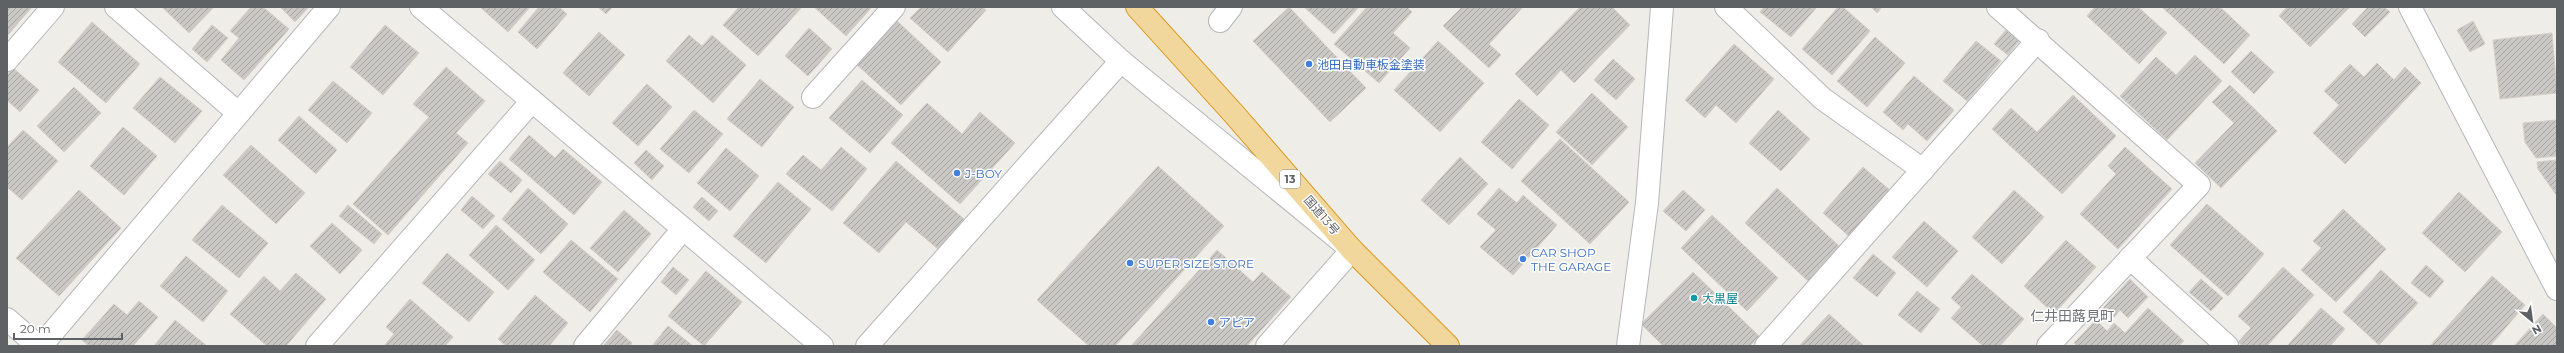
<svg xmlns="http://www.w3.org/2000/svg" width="2564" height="353" viewBox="0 0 2564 353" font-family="Montserrat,'Noto Sans JP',sans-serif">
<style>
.building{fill:url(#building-hatch);stroke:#d3cec6}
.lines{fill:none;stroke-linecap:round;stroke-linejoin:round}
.minor-casing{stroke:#b4b7ba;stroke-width:24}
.highway-casing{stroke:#dc951a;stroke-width:24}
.minor{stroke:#fff;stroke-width:22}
.highway{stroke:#f1d79c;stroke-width:22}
.shop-dot{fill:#3f7fe0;stroke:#fff;stroke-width:1.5}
.culture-dot{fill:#0f9aa8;stroke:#fff;stroke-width:1.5}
.labels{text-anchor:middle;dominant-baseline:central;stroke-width:3;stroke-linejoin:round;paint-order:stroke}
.shield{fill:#fff;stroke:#8f9193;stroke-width:1}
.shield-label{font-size:11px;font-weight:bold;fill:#5f6265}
.shop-label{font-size:12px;fill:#366cbe;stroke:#fff;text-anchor:start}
.street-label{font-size:12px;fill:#5f6265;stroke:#fff}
.culture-label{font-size:12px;fill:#0d838f;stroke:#fff;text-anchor:start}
.quarter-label{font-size:14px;fill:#707477;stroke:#fff}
</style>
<defs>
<pattern id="building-hatch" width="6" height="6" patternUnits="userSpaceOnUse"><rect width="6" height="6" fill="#cac8c4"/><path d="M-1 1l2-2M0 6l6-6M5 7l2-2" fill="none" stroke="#a7a6a3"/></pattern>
</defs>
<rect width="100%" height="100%" fill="#efede7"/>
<!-- building -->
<g class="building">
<polygon points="7,7 32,7 7,36"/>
<polygon points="164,7 214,7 189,33 163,8"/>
<polygon points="251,7 263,7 289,29 244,80 221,60 239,38 230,31"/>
<polygon points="280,7 309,7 295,22"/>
<polygon points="480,7 530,7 508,32"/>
<polygon points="539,7 559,7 567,14 537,49 518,32"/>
<polygon points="598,7 613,7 606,14"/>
<polygon points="739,7 802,7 758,56 723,25"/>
<polygon points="814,7 872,7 846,36"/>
<polygon points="921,7 982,7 986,10 948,52 910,18"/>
<polygon points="1289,7 1366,88 1330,122 1253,41"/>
<polygon points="1304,7 1359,7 1334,34"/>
<polygon points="1367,7 1407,7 1412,12 1393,33 1410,48 1379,83 1334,44"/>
<polygon points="1462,7 1523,7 1489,44 1501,55 1489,68 1443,26"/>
<polygon points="1580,7 1612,7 1630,25 1574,83 1561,70 1537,96 1515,74"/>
<polygon points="1764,7 1817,7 1791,37 1760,12"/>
<polygon points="1838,7 1843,7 1870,31 1832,75 1802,49"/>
<polygon points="1871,7 1882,7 1877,13"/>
<polygon points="2095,7 2138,7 2167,33 2139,64 2087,16"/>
<polygon points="2164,7 2220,7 2250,35 2224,64 2163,8"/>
<polygon points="2287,7 2350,7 2310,47 2279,16"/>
<polygon points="2368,7 2384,7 2390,12 2365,37 2352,24"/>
<polygon points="895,19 941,62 901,105 855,63"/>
<polygon points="2473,21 2485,44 2470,52 2457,30"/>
<polygon points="92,22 140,64 106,103 58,62"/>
<polygon points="212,25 228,38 207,62 192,49"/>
<polygon points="385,25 419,53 383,95 350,67"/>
<polygon points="809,28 832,49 808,76 785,56"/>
<polygon points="2006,30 2019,41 2008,55 1994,44"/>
<polygon points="599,32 625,55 589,96 563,73"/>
<polygon points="2552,33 2557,93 2500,99 2493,40"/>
<polygon points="689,35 702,46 712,35 746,65 713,103 666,61"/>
<polygon points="1875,37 1905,63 1867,107 1837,81"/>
<polygon points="1438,41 1484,83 1440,132 1394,90"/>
<polygon points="1976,41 2001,61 1967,101 1943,81"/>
<polygon points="1734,44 1774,79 1736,123 1716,105 1705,118 1685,100"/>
<polygon points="2251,51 2274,72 2254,94 2231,72"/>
<polygon points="2195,55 2222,81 2167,140 2120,96 2156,57 2176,75"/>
<polygon points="1613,59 1635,79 1616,100 1594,80"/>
<polygon points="2377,63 2394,80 2405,67 2421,83 2345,164 2313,133 2339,105 2324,91 2350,64 2364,77"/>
<polygon points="446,67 485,101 456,133 468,143 388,235 353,204 429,117 413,104"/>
<polygon points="13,68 39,90 20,112 7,100 7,75"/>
<polygon points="1914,76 1954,110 1927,141 1908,124 1903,130 1883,112"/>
<polygon points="160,77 202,111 175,143 133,108"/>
<polygon points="760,79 794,107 762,147 727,119"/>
<polygon points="862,80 903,115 870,153 829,118"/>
<polygon points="333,81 372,113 347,143 308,110"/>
<polygon points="647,84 672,107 638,146 612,123"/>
<polygon points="2230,85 2277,131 2221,188 2195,163 2234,123 2212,102"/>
<polygon points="74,87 101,113 64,152 37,126"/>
<polygon points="1592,93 1628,127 1592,165 1556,132"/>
<polygon points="2073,95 2116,136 2062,194 1992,129 2011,108 2037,132"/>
<polygon points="1519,99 1549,125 1512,169 1481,142"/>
<polygon points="927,103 962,134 980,112 1015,143 960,204 891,143"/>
<polygon points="694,110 723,134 689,173 660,149"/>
<polygon points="1778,110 1810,139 1781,171 1749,143"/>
<polygon points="299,116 337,150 316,174 278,140"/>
<polygon points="2557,120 2557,156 2536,158 2525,142 2523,123"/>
<polygon points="123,127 157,156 124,195 90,166"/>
<polygon points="23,130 58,161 22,200 7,187 7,147"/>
<polygon points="529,135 555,158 563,149 602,182 574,215 509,159"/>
<polygon points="1560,139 1629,202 1590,244 1521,181"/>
<polygon points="251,145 305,193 276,224 223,175"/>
<polygon points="841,147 867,169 832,211 786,174 803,155 821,170"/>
<polygon points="2125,147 2172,189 2118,249 2080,214 2116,174 2108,166"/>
<polygon points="726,148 759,176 730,211 697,183"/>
<polygon points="646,150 664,166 652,180 634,163"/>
<polygon points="1460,157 1488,184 1449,225 1421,200"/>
<polygon points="2557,160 2557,196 2538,169 2537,162"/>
<polygon points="500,161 522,180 511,193 488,174"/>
<polygon points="896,161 964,219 938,249 906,222 879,253 843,223"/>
<polygon points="1158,166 1224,226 1115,346 1089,346 1037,300"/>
<polygon points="1863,167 1892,192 1851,238 1823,213"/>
<polygon points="778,182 811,209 766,263 733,236"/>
<polygon points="528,188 568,224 541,254 502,219"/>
<polygon points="1499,188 1517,203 1523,195 1557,225 1513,275 1480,247 1496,230 1477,214"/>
<polygon points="1777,188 1839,246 1808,281 1745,223"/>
<polygon points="79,190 121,228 59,296 16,258"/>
<polygon points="1683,190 1705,210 1686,231 1663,211"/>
<polygon points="2014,190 2044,217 2002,264 1972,237"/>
<polygon points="2459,192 2502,232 2465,272 2422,233"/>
<polygon points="472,196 495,216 483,229 461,210"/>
<polygon points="702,197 718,211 709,221 693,207"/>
<polygon points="2207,204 2264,254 2228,296 2170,245"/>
<polygon points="222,205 268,243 239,278 192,240"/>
<polygon points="348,205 382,234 374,244 339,216"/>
<polygon points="2343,209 2386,249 2336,302 2301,270 2321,248 2313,241"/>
<polygon points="624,210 651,234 618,272 590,248"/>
<polygon points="1712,215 1778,278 1747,311 1681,248"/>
<polygon points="1924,221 1958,251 1927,287 1892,257"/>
<polygon points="332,223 362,250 340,274 310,246"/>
<polygon points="496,225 535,260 508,290 469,255"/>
<polygon points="571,240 618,279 590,312 543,272"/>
<polygon points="2066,240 2096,267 2054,314 2024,286"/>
<polygon points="1217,250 1253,282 1262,272 1291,297 1247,346 1131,346"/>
<polygon points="447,253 494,292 469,322 422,283"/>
<polygon points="1873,254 1896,273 1877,297 1853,278"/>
<polygon points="186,256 228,291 203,322 160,286"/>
<polygon points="2426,265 2444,281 2430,298 2411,283"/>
<polygon points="673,267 689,280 676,295 661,282"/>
<polygon points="2283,267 2314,295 2267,346 2243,346 2238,342 2251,328 2238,316"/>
<polygon points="2381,270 2418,303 2379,345 2343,312"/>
<polygon points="706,271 742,302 704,346 668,316"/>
<polygon points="1693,272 1759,336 1750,346 1663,346 1641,324"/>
<polygon points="296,273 326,299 286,346 267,346 230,314 264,276 280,291"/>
<polygon points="1972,274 2024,319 2000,346 1983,346 1951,318 1961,307 1951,298"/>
<polygon points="2492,276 2525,305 2490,346 2430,346"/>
<polygon points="2130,279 2148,297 2128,318 2120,310 2114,317 2103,308"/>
<polygon points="2201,279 2223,298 2211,311 2189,292"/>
<polygon points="1917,291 1940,309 1921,333 1898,315"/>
<polygon points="535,295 568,323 549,346 506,346 498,339"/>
<polygon points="410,299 453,337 445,346 384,346 394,334 386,327"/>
<polygon points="139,301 158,317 133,346 89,346 82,340 114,304 127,315"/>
<polygon points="2148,308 2184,341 2179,346 2077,346 2074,343 2096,320 2107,331 2114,323 2125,333"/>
<polygon points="2321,308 2345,329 2330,346 2287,346"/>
<polygon points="1829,314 1864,346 1799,346"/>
<polygon points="2543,314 2557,328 2557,346 2514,346"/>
<polygon points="175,320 207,346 154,346"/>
<polygon points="668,326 693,346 652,346"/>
<polygon points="617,330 632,343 630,346 604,345"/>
</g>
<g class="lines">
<defs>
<g id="minor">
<polyline points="116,7 238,113"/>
<polyline points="421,7 822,346"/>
<polyline points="1063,7 1121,61 1352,250 1267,346"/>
<polyline points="1726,7 1823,99 1923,170"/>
<polyline points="1998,7 2199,185 2048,346"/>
<polyline points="2410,7 2557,289"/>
<polyline points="1220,21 1231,7"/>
<polyline points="7,60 53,7"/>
<polyline points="813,97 894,7"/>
<polyline points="2130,258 2227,346"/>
<polyline points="7,319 38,346"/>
<polyline points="41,346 329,7"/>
<polyline points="317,346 532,101"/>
<polyline points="585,346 683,229"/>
<polyline points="867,346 1121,61"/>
<polyline points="1628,346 1647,203 1662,7"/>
<polyline points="1766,346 2038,40"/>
</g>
<polyline id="highway" points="1137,7 1234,114 1352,250 1448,346"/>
</defs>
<!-- minor casing -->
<use href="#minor" class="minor-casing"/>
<!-- highway casing -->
<use href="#highway" class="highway-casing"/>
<!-- minor -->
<use href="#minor" class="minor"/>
<!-- highway -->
<use href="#highway" class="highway"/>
</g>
<!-- markers -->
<g class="shop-dot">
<circle cx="1309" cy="64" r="4"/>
<circle cx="957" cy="173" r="4"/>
<circle cx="1523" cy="259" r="4"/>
<circle cx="1130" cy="263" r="4"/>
<circle cx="1211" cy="322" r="4"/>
</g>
<circle class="culture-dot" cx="1694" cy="298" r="4"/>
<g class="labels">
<!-- shield labels -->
<rect class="shield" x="1280" y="170" width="20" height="18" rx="3"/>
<g class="shield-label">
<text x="1290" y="179">13</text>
</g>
<!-- shop labels -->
<g class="shop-label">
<text x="1317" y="64">池田自動車板金塗装</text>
<text x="965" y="173">J-BOY</text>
<text x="1531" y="252">CAR SHOP<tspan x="1531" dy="14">THE GARAGE</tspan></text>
<text x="1138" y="263">SUPER SIZE STORE</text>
<text x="1219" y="322">アピア</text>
</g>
<!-- street labels -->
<g class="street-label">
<text transform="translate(1322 215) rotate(49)">国道13号</text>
</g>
<!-- culture labels -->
<g class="culture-label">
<text x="1702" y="298">大黒屋</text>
</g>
<!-- quarter labels -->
<g class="quarter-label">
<text x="2072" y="316">仁井田蕗見町</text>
</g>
</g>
<!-- border -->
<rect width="2564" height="353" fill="none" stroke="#5f6265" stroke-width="16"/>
<!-- north arrow -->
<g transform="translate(2532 321) rotate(151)" stroke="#ffffff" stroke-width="3" paint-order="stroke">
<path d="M0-3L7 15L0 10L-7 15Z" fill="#5f6265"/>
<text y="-6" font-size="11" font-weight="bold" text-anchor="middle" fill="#5f6265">N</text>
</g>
<!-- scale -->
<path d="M14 333v6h108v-6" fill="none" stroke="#5f6265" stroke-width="2"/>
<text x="20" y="333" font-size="12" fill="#5f6265" stroke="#ffffff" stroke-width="3" paint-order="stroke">20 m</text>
</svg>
